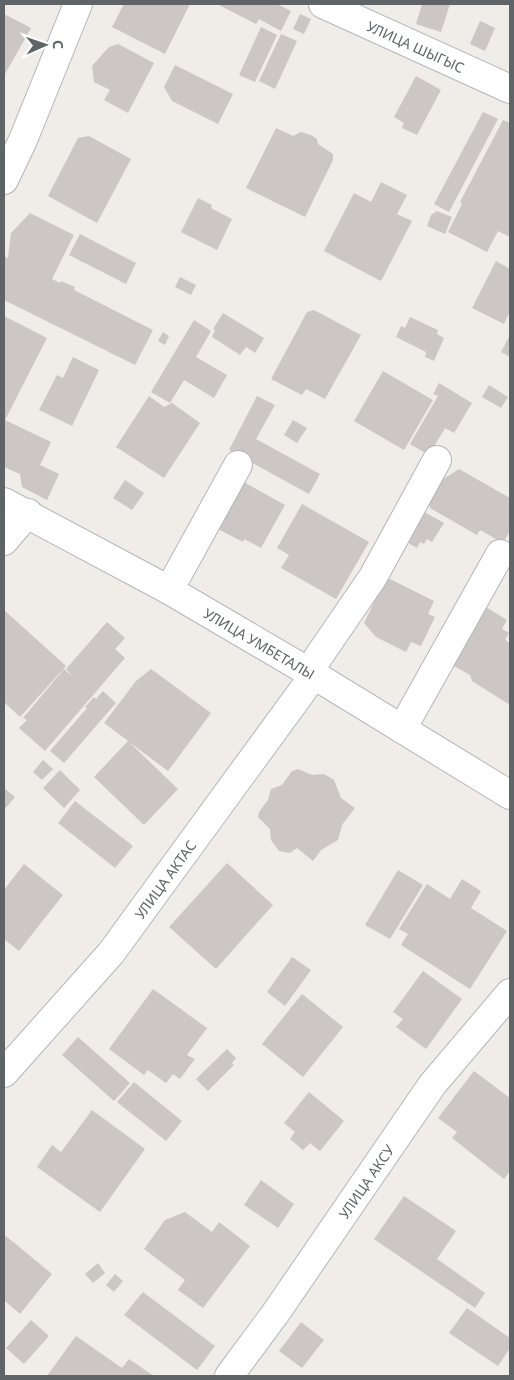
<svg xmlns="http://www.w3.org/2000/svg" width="514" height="1380" viewBox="0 0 514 1380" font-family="'Noto Sans',sans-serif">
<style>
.building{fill:#ccc7c4}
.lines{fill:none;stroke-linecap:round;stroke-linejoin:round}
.minor-casing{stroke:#b3b6b9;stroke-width:30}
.minor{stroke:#fff;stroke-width:28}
.labels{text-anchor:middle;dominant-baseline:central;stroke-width:5;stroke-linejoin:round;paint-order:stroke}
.street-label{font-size:14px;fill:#5f6467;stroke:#fff}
</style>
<rect width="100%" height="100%" fill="#f0ece8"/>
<!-- building -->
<g class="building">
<polygon points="124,4 190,4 165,54 112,27"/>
<polygon points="217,4 277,4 291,11 281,31 259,19 256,24"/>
<polygon points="422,4 450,4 441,32 416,24"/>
<polygon points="4,14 31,28 4,76"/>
<polygon points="300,14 311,19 304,34 293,29"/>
<polygon points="480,21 495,28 485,51 470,44"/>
<polygon points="261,27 277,35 255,82 239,75"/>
<polygon points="281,34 297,41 275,89 259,81"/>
<polygon points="118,44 154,63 128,113 104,100 110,90 94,82 92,66 109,47"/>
<polygon points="175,65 233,94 218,124 172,101 164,87"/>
<polygon points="416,76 441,90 417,135 402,128 404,123 394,117"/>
<polygon points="483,112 498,119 449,212 434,204"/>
<polygon points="503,120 510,123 510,237 498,231 487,252 448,232 462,204 460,202"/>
<polygon points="276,128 293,136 301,132 311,135 317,139 318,144 333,154 333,160 305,217 246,188"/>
<polygon points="89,136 131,159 97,223 48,196 78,138"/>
<polygon points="381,182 407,195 397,214 412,221 381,281 324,251 354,193 371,202"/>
<polygon points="198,198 212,205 211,208 232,219 217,250 181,232"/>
<polygon points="437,211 452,217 445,234 427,226 431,215"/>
<polygon points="30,213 74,235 52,279 60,283 61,281 75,287 74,290 153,330 135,365 4,300 4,256 8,258 11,233"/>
<polygon points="80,234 136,263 126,284 69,255"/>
<polygon points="496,261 510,269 510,311 504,324 472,308"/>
<polygon points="180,277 196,285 191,295 175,287"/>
<polygon points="314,310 361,335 325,399 306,389 302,395 271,379 307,312"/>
<polygon points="223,313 264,338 255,353 246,347 240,355 212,337 215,330 213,329"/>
<polygon points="4,316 47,338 5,420 51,442 40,465 59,474 47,500 22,487 20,474 4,467"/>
<polygon points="410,317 438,330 437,334 444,338 434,361 425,357 426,352 396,337 401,326 405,328"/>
<polygon points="194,320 211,331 196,357 227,375 214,398 184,380 170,403 151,392"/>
<polygon points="163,332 169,336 165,345 158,341"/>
<polygon points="510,335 510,357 501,352"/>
<polygon points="73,357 99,370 72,426 39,410 57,375 63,378"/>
<polygon points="383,371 433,400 404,450 354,421"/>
<polygon points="439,383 472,403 454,433 445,428 429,455 410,444 438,396 433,394"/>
<polygon points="489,385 508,397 501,408 482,397"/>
<polygon points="149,396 164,407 172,403 200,423 164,478 116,447"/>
<polygon points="257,396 275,405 256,439 320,474 309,494 229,450"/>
<polygon points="293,420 307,428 297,443 284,435"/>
<polygon points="459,469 510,498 510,531 503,543 480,530 477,535 430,508 428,489"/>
<polygon points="125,480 144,493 132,510 113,498"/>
<polygon points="242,481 285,505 261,548 244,539 243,542 216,528"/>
<polygon points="302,504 369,542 336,599 281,568 289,555 277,548"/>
<polygon points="421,510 444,523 432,542 427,539 424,544 420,542 417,548 407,542"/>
<polygon points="386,577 434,601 428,614 435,617 421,646 411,642 406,652 376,637 364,623"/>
<polygon points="486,607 507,620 502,629 509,633 505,640 510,643 510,705 472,681 470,675 450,664"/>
<polygon points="4,610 66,666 20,717 4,702"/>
<polygon points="107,622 125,638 115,649 125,658 45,751 19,728 27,720 23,718 64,669 73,677 66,669"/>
<polygon points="151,669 211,713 168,771 129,742 178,789 144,825 94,777 128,741 104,723 136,681"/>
<polygon points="103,691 116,703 64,763 50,751 87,708 85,707 94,697 96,699"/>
<polygon points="43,760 53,769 42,780 33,772"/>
<polygon points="298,769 312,775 324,774 334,780 341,798 355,808 342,825 338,840 321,850 313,861 297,848 290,853 279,851 271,840 270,829 258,817 259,812 268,800 271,789 282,785 292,771"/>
<polygon points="60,770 80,790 64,808 43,788"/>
<polygon points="4,788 15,797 4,810"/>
<polygon points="75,801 133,846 115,868 58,823"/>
<polygon points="227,863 273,905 216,969 169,927"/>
<polygon points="24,864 63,895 19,951 4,939 4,890"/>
<polygon points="398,870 423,885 390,939 365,925"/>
<polygon points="462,879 481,891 471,908 507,931 470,989 401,945 408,934 399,929 427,884 450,899"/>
<polygon points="292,957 311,970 285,1006 267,992"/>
<polygon points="423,971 462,999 426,1049 396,1027 403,1019 393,1012"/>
<polygon points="153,989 207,1028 187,1055 195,1059 180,1079 173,1074 166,1083 148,1070 144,1075 109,1049"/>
<polygon points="302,994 343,1027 303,1077 262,1044"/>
<polygon points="78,1037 130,1083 114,1101 62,1055"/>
<polygon points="227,1049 236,1058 232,1063 234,1065 208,1091 196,1079"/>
<polygon points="474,1071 510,1098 510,1171 504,1179 452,1138 457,1132 438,1118"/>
<polygon points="134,1082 182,1121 166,1141 117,1102"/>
<polygon points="309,1092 344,1121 320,1151 310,1143 303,1150 290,1139 295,1132 284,1123"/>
<polygon points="92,1110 145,1149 100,1212 37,1167 52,1145 61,1152"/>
<polygon points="261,1180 294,1204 278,1228 244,1205"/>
<polygon points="404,1196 456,1231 437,1259 485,1293 475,1308 374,1239"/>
<polygon points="185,1212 212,1232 219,1222 250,1246 203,1308 178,1290 185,1280 144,1249 165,1220"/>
<polygon points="6,1236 52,1274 20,1314 4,1300 4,1239"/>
<polygon points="98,1263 105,1273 93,1283 85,1274"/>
<polygon points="115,1274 123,1281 114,1292 106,1285"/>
<polygon points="143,1292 215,1346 197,1370 124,1315"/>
<polygon points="467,1308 510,1338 510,1348 498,1366 449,1333"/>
<polygon points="31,1320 49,1336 24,1364 6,1348"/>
<polygon points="301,1322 324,1340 302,1368 279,1351"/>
<polygon points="76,1336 122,1368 129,1359 154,1376 47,1376"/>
</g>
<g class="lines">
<defs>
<g id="minor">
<path id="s1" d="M323,4l187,85"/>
<polyline points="4,180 23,140 78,4"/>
<path id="s2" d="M4,502l165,88 145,85 196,120"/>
<polyline points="4,541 28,513"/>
<polyline points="169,590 238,465"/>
<polyline points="308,672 373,577 437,460"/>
<polyline points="402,729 500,554"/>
<path id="s3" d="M4,1073l107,-120 203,-278"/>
<path id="s4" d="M229,1376l46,-62 157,-229 78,-92"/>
</g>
</defs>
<!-- minor casing -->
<use href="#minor" class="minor-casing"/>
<!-- minor -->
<use href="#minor" class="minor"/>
</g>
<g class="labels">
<!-- street labels -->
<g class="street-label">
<text stroke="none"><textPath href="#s1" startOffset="102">УЛИЦА ШЫГЫС</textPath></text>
<text stroke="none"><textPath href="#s2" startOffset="292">УЛИЦА УМБЕТАЛЫ</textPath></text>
<text stroke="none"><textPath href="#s3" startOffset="252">УЛИЦА АКТАС</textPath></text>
<text stroke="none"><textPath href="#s4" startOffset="238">УЛИЦА АКСУ</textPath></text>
</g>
</g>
<!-- border -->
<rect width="514" height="1380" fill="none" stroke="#5f6467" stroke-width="10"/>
<!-- north arrow -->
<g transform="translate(45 45) rotate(88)" stroke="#ffffff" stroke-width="4" paint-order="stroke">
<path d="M0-4L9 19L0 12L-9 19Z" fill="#5f6467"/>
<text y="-8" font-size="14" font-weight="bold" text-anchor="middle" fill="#5f6467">С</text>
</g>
</svg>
